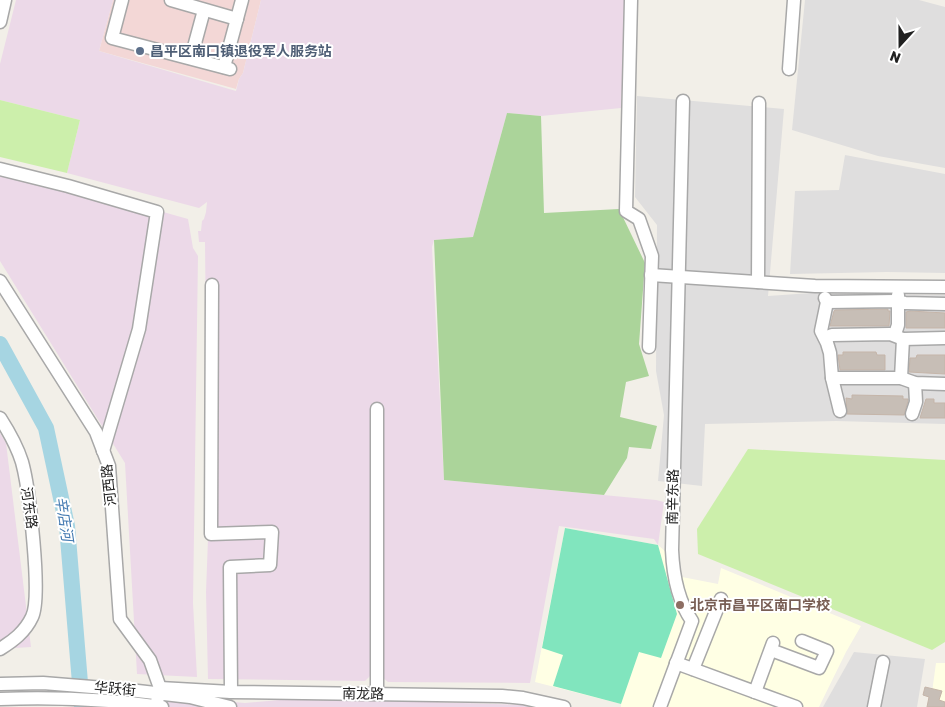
<svg xmlns="http://www.w3.org/2000/svg" width="945" height="707" viewBox="0 0 945 707" font-family="Rubik,'Noto Sans SC',sans-serif">
<style>
.residential{fill:#dfdede}
.commercial{fill:#f3d7d6}
.industrial{fill:#ecd9e8}
.education{fill:#ffffe4}
.grass{fill:#ccefab}
.forest{fill:#abd49a}
.pitch{fill:#81e5be}
.lines{fill:none;stroke-linecap:round;stroke-linejoin:round}
.river{stroke:#a6d5e2;stroke-width:16}
.building{fill:#c7beb6;stroke:#c5b5a9}
.minor-casing{stroke:#a8a8a8;stroke-width:15}
.minor{stroke:#fff;stroke-width:12}
.service-dot{fill:#5c6f8a;stroke:#fff;stroke-width:2}
.education-dot{fill:#8d6e63;stroke:#fff;stroke-width:2}
.labels{text-anchor:middle;dominant-baseline:central;stroke-width:4;stroke-linejoin:round;paint-order:stroke}
.service-label{font-size:14px;font-weight:bold;fill:#4e5e75;stroke:#fff;text-anchor:start}
.street-label{font-size:14px;fill:#212121;stroke:#fff}
.education-label{font-size:14px;font-weight:bold;fill:#785e54;stroke:#fff;text-anchor:start}
.water-label{font-size:15px;font-style:italic;fill:#437ab1;stroke:#fff}
</style>
<rect width="100%" height="100%" fill="#f2efe8"/>
<!-- residential -->
<g class="residential">
<polygon points="805,0 919,0 945,7 945,168 878,156 792,130"/>
<polygon points="637,96 784,109 768,296 811,293 945,295 945,424 836,421 705,424 702,486 658,481 664,415 656,371 657,225 635,197"/>
<polygon points="845,155 945,174 945,273 887,272 790,274 795,191 839,190"/>
<polygon points="854,652 925,659 917,707 823,707"/>
</g>
<!-- commercial -->
<polygon class="commercial" points="113,0 261,0 243,73 239,79 236,89 99,51"/>
<!-- industrial -->
<g class="industrial">
<polygon points="16,0 113,0 99,51 236,91 239,79 243,73 261,0 627,0 621,108 541,116 507,113 473,237 434,240 432,247 444,480 656,500 664,502 658,545 654,539 559,526 530,683 388,682 382,677 370,676 365,681 208,679 206,592 208,539 205,242 199,242 198,231 201,231 202,221 204,219 206,212 207,202 199,208 67,173 80,120 0,100 0,64"/>
<polygon points="0,166 188,219 193,248 198,256 193,603 197,677 137,674 125,463 0,261"/>
<polygon points="0,433 6,443 31,647 0,649"/>
<polygon points="164,696 245,703 302,698 522,705 532,707 162,707"/>
</g>
<!-- education -->
<g class="education">
<polygon points="565,528 658,545 666,552 682,577 718,584 721,568 861,626 846,652 819,707 621,707 621,704 535,682"/>
<polygon points="936,663 945,663 945,707 930,707"/>
</g>
<!-- grass -->
<g class="grass">
<polygon points="0,100 80,120 67,173 0,157"/>
<polygon points="748,449 945,460 945,642 932,650 698,554 697,529"/>
</g>
<!-- forest -->
<polygon class="forest" points="507,113 541,116 544,213 619,209 645,263 639,344 649,376 626,382 620,417 657,426 651,449 629,447 627,458 604,495 444,480 434,240 473,237"/>
<!-- pitch -->
<polygon class="pitch" points="565,528 658,545 677,614 661,658 639,652 621,704 553,686 563,655 542,648"/>
<g class="lines">
<!-- river -->
<polyline class="river" points="0,344 46,428 67,526 82,707"/>
</g>
<!-- building -->
<g class="building">
<polygon points="888,309 888,311 890,311 889,326 830,326 834,311 835,310"/>
<polygon points="910,311 945,313 945,328 906,328 906,312"/>
<polygon points="843,352 876,352 877,355 885,355 885,370 840,370 838,355 843,355"/>
<polygon points="917,355 945,355 945,374 909,372 910,358 916,358"/>
<polygon points="852,395 903,396 903,399 908,399 908,401 904,415 847,414 846,398 852,399"/>
<polygon points="926,399 934,399 934,403 945,403 945,418 920,418"/>
<polygon points="925,687 942,691 939,700 945,702 945,707 927,707 929,697 923,695"/>
</g>
<g class="lines">
<defs>
<g id="minor">
<polyline points="122,0 112,38 230,69"/>
<polyline points="171,0 237,19"/>
<polyline points="631,0 626,211 639,219 652,256 649,347"/>
<polyline points="0,22 5,0"/>
<polyline points="191,58 204,10"/>
<polyline points="224,67 242,0"/>
<polyline points="789,69 794,0"/>
<polyline points="0,169 68,186 157,212 139,329 103,451"/>
<polyline points="651,275 815,286 945,287"/>
<polyline points="0,281 96,432 109,466 120,619 150,660 160,688 156,707"/>
<polyline points="758,282 759,103"/>
<polyline points="212,285 211,534 272,532 270,565 230,567 231,692"/>
<polyline points="825,298 827,302 821,331 827,343 830,353 832,378 840,411"/>
<polyline points="827,302 895,301 905,303 945,304"/>
<polyline points="895,334 898,325 898,295"/>
<polyline points="825,338 832,335 890,334 903,339 945,338"/>
<polyline points="832,378 901,378 915,383 945,384"/>
<polyline points="901,378 903,339"/>
<polyline points="377,409 377,694"/>
<polyline points="912,414 916,402 915,383"/>
<path d="M0,418c9,14 17,28 22,44 7,25 20,135 10,155 -7,15 -19,24 -32,32"/>
<polyline points="771,650 819,668 827,651 802,641"/>
<polyline points="676,663 796,707"/>
<polyline points="693,669 721,599"/>
<polyline points="0,684 43,683 129,690 190,697 230,707"/>
<polyline points="160,688 231,692 502,696 523,698 564,707"/>
<polyline points="755,692 773,643"/>
<path d="M0,699c54,-2 108,0 162,8"/>
<path d="M660,707l32,-86c-14,-20 -19,-47 -20,-71l11,-449"/>
<polyline points="874,707 883,662"/>
</g>
</defs>
<!-- minor casing -->
<use href="#minor" class="minor-casing"/>
<!-- minor -->
<use href="#minor" class="minor"/>
</g>
<!-- markers -->
<circle class="service-dot" cx="140" cy="51" r="5"/>
<circle class="education-dot" cx="680" cy="605" r="5"/>
<g class="labels">
<!-- service labels -->
<g class="service-label">
<text x="150" y="51">昌平区南口镇退役军人服务站</text>
</g>
<!-- street labels -->
<g class="street-label">
<text transform="translate(109 485) rotate(-96)">河西路</text>
<text transform="translate(673 497) rotate(-89)">南辛东路</text>
<text transform="translate(29 508) rotate(82)">河东路</text>
<text transform="translate(115 689) rotate(5)">华跃街</text>
<text transform="translate(363 694) rotate(1)">南龙路</text>
</g>
<!-- education labels -->
<g class="education-label">
<text x="690" y="605">北京市昌平区南口学校</text>
</g>
<!-- water labels -->
<g class="water-label">
<text transform="translate(64 519) rotate(81)">辛店河</text>
</g>
</g>
<!-- north arrow -->
<g transform="translate(900 45) rotate(201)" stroke="#ffffff" stroke-width="4" paint-order="stroke">
<path d="M0-4L9 19L0 12L-9 19Z" fill="#212121"/>
<text y="-8" font-size="14" font-weight="bold" text-anchor="middle" fill="#212121">N</text>
</g>
</svg>
